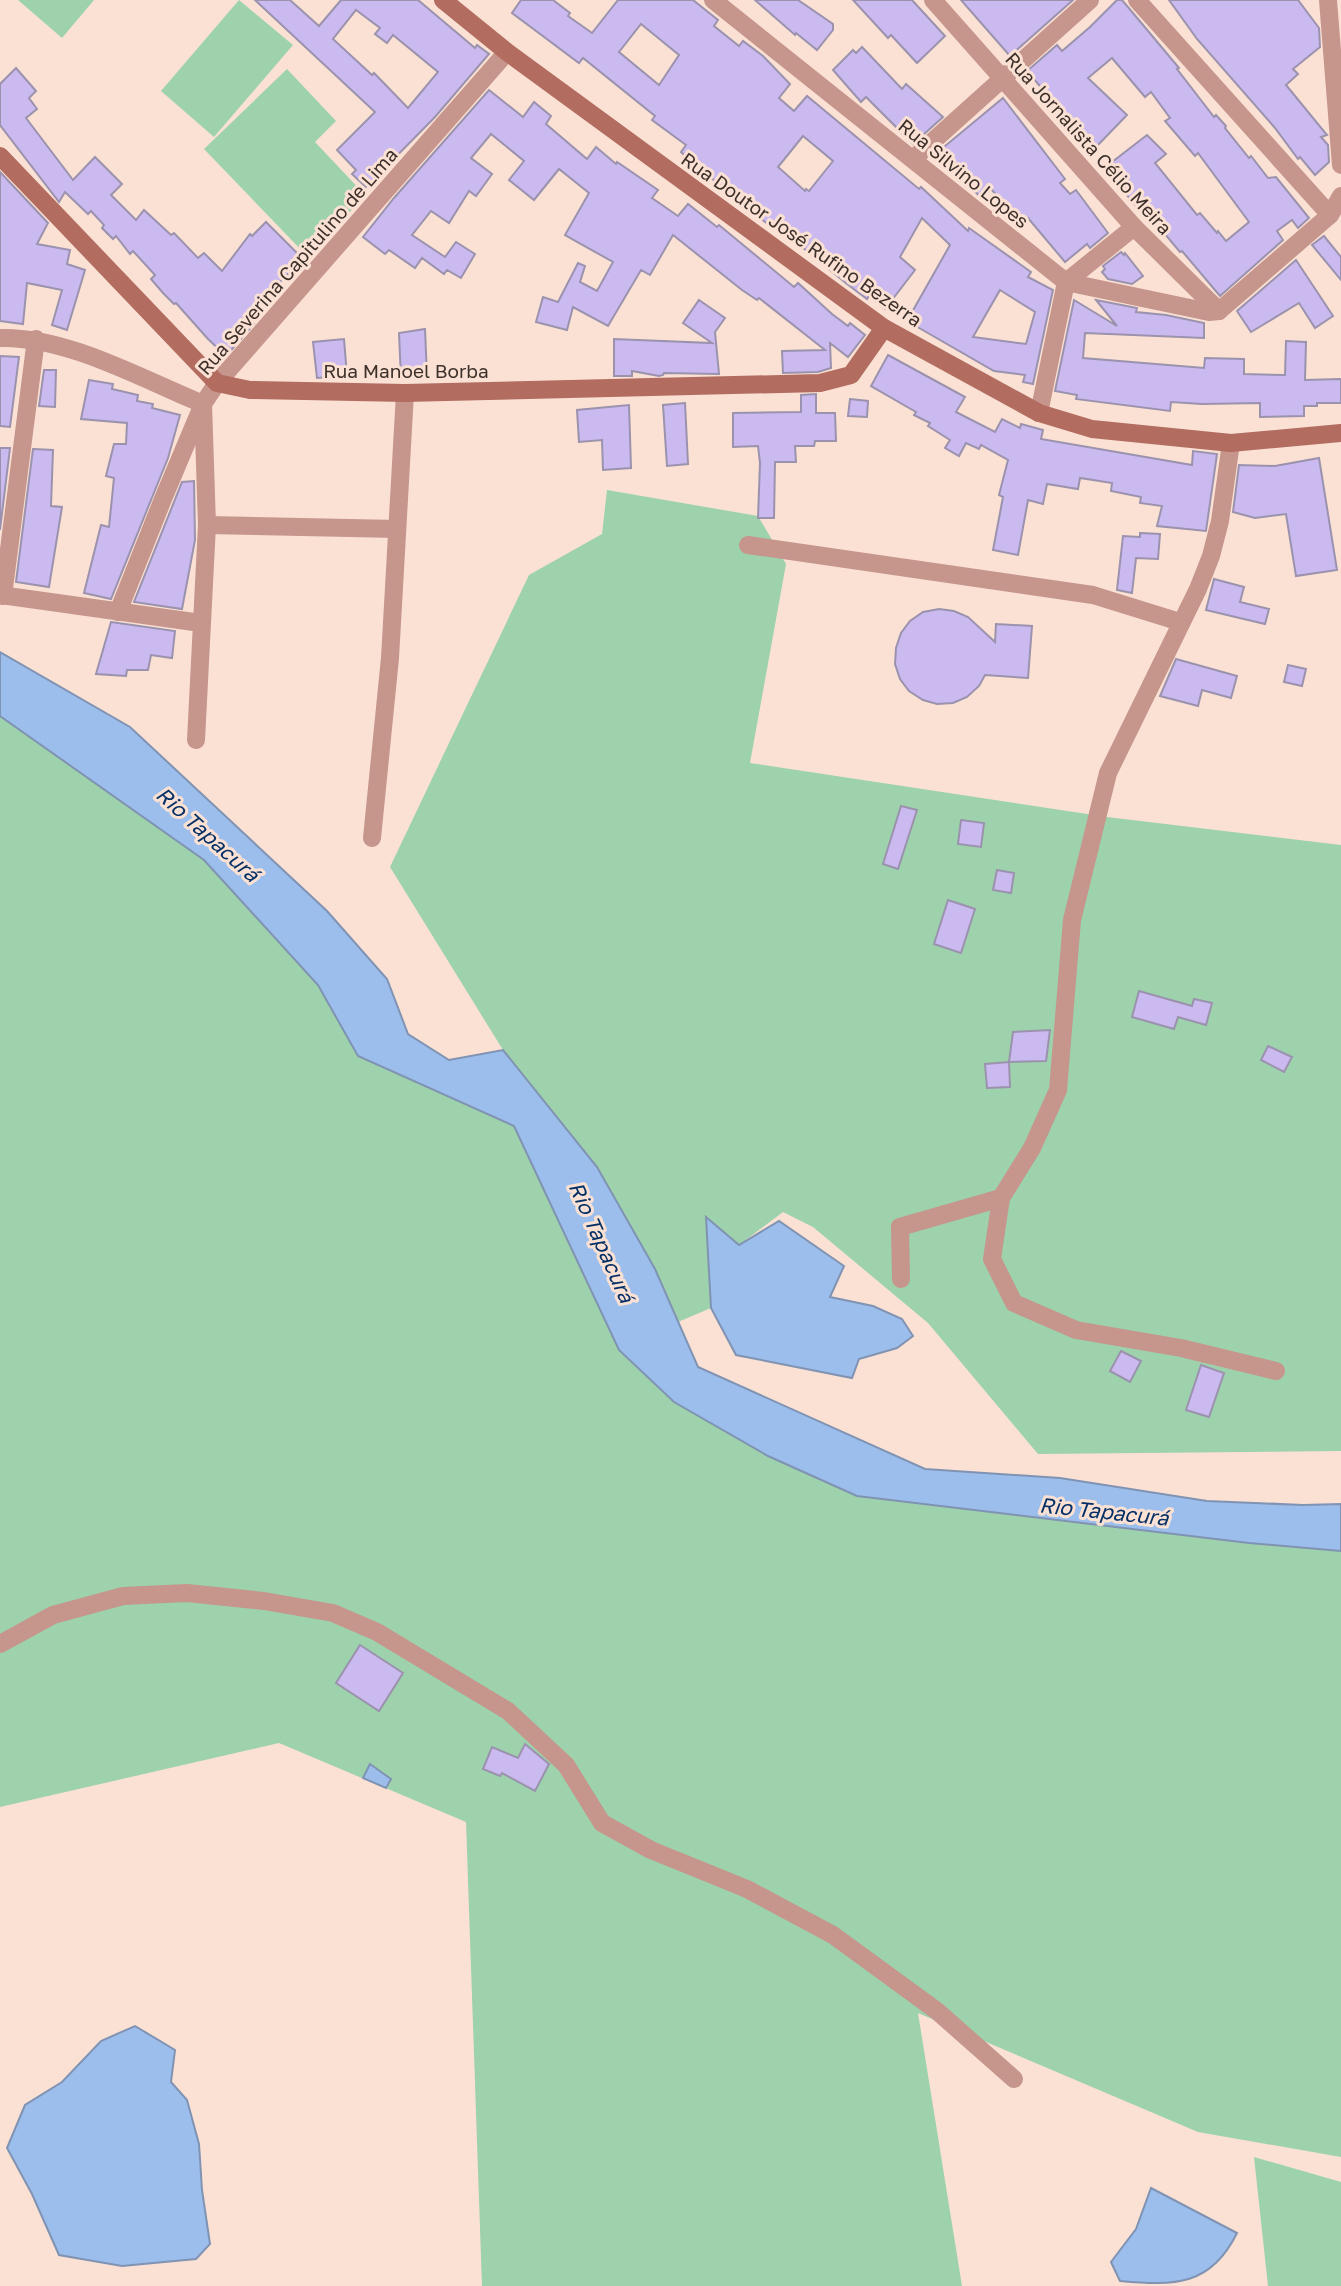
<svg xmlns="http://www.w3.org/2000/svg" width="1341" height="2286" viewBox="0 0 1341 2286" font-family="'Golos Text',sans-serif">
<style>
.green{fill:#9dd2ad}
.water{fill:#9cbeec;stroke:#8093b2;stroke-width:2}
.building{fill:#cbbaef;stroke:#9b92ae;stroke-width:2;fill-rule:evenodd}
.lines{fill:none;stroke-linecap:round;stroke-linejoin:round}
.street{stroke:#c6958c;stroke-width:18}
.secondary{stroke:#b26c60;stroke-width:18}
.labels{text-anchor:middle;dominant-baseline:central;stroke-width:6;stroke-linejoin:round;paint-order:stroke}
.street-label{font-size:19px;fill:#3d302a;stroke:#fae1d4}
.water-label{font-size:21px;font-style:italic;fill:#053066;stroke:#fae1d4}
</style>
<rect width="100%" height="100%" fill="#fae1d4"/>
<!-- green -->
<g class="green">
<polygon points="18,0 94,0 62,38"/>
<polygon points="239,0 293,45 214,137 161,91"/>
<polygon points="287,69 336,121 315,142 366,196 306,255 204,149"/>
<polygon points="607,490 758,516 786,564 750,763 1107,817 1341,845 1341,1451 1038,1454 928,1323 813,1227 783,1212 739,1245 706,1218 711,1308 678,1322 592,1162 503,1050 390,867 529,575 602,534"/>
<polygon points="0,716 204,860 318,985 358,1056 514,1126 619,1350 674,1402 768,1456 857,1496 1341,1550 1341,2157 1198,2132 918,2013 962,2286 482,2286 466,1822 279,1743 0,1807"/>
<polygon points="1254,2157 1341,2182 1341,2286 1268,2286"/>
</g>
<!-- water -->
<g class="water">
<polygon points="0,652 130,727 327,911 387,979 408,1034 449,1060 503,1050 597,1167 655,1269 698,1367 925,1469 1060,1478 1207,1501 1303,1505 1341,1504 1341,1551 1249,1543 857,1496 768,1456 674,1402 619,1350 514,1126 358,1056 318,985 204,860 0,716"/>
<polygon points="706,1217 739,1245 779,1221 844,1266 830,1297 873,1306 902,1319 913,1336 897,1348 859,1359 852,1378 736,1355 711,1308"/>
<polygon points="370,1764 391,1779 386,1788 363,1778"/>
<polygon points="135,2026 175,2050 171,2082 187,2100 199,2144 202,2190 210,2244 196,2259 122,2266 59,2255 32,2194 7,2148 25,2105 62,2082 101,2041"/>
<path d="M1151,2188l86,45c-26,53 -62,53 -117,48l-9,-19 25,-33z"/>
</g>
<!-- building -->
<g class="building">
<path d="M255,0h35l29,26 22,-26h77l57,48 2,-3 12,9 -54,63 -69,70 -14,-13 4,-4 -19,-20 38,-38zM356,10l24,18 -5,6 12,9 6,-8 45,37 -30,36 -34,-35 -2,2 -39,-36z"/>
<path d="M521,0h32l17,13 -2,3 24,17 26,-33h75l25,20 -4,6 25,20 4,-5 20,15 27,28 -11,14 15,13 13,-15 112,93 2,-2 47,44 1,-3 62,44 -3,5 25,13 -20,94 -10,-2 2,-7 -31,-4 -87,-50 43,-76 -28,-27 -22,39 15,13 -30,39 -16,-13 -2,3 -20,-15 -56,-46 -19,-14 -2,2 -71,-58 -18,-16 5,-7 -34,-25 3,-4 -72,-58 -4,5 -67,-50zM641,24l38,31 -20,30 -40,-33zM803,136l30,25 -24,30 -3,-2 -1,2 -27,-24zM1000,290l35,22 -9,32 -53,-7z"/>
<polygon points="755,0 798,0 833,24 833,30 817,50 796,33 795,35"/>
<polygon points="853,0 912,0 945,36 917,63 891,35 888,38"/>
<polygon points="961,0 1073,0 1010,56"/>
<polygon points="1117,0 1122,0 1138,19 1179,68 1177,69 1214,117 1216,115 1226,126 1225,128 1249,158 1251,156 1268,178 1276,177 1309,218 1298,228 1292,220 1277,231 1283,240 1220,296 1182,251 1180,252 1154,221 1152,223 1137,207 1126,194 1129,192 1107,166 1147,135 1166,154 1155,163 1197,215 1200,213 1217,233 1218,231 1226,241 1249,222 1198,153 1195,156 1165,121 1170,118 1151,92 1145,97 1112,58 1088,78 1127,115 1096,147 1069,120 1027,71 1057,45 1062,51 1090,27"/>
<polygon points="1169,0 1298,0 1319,28 1320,47 1293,69 1298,74 1286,85 1327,135 1321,137 1328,145 1329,162 1315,175 1300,157 1298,159 1275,128 1197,39"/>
<polygon points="862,47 902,89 906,84 943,117 913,144 866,97 861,102 833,70 853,50 856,53"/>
<polygon points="16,68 36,91 29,98 37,109 26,118 73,180 95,157 122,184 111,195 136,220 144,210 171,235 174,233 198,258 204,253 222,271 250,234 252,236 266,222 303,259 274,288 276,291 249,318 254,324 226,356 208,339 176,303 174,304 163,293 151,279 155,275 133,251 130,254 116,236 113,239 102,228 104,225 91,211 88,214 65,192 59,202 0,125 0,84"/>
<polygon points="489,90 523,117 534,102 551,116 546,124 587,159 596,147 616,164 617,162 658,190 652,198 678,216 688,204 717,227 719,225 794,287 798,283 832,314 848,326 850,323 865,335 848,357 830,343 831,368 818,372 783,373 782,351 825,350 759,298 757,300 742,290 673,235 650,275 641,270 608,326 573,307 567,330 536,322 543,297 558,302 578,263 585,266 580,282 597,291 613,262 565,235 589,193 559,169 534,200 509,180 524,161 491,134 471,158 492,174 476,196 469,191 449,223 431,211 412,235 445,257 456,242 475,254 461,278 447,270 444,274 422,258 415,268 389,250 385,254 363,237 394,198"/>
<polygon points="1003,98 1065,179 1060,183 1070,194 1076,190 1108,233 1090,248 1087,244 1065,262 1028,218 1022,223 991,189 981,198 939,151"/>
<polygon points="0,172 48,223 37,244 70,250 67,264 85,270 67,330 52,325 62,290 27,283 23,324 0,321"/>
<polygon points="1324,236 1341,257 1341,280 1312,245"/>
<polygon points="1121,252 1124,255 1125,253 1143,276 1132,284 1108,279 1102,272 1105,269 1103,266"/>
<polygon points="1296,260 1333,316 1315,328 1299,303 1251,332 1237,311"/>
<polygon points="699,300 725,318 715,332 719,374 664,373 663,375 659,376 632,371 632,376 614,376 614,339 712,343 683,323"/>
<polygon points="1074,300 1117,326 1096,300 1137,308 1136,312 1166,315 1204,323 1204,338 1085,333 1083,358 1204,368 1205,358 1244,359 1244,374 1285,375 1286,341 1306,342 1305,380 1341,379 1341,403 1317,403 1317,406 1304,406 1304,416 1260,417 1260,403 1202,404 1171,402 1170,411 1076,399 1077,395 1055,391"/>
<polygon points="425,329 427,376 401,379 399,333"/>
<polygon points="344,339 347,376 317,378 313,342"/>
<polygon points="888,355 965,397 956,412 995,432 1002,419 1020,428 1021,424 1043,430 1041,439 1192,465 1193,451 1217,454 1206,531 1157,526 1162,506 1140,503 1141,497 1111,491 1112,483 1080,478 1078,489 1047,484 1043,504 1028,500 1018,555 993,550 1003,497 999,495 1008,460 981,445 979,449 966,443 959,456 945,448 950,440 928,426 930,423 914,415 916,412 871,386"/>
<polygon points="0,356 19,357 10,427 0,426"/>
<polygon points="44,370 56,370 55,407 39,406"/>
<polygon points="89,380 113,384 112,389 138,395 137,401 153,404 152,408 180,415 168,458 111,599 84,593 101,525 109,527 114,478 106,476 114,444 126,444 127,423 81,419"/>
<polygon points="816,394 816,413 835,413 836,441 815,441 814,446 795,446 796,462 775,462 774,518 758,518 760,463 758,446 733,447 733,413 801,412 801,395"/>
<polygon points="850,399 868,401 867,417 848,416"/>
<polygon points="685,403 688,464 667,466 663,405"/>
<polygon points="629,405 631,468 603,470 602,440 579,442 577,410"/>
<polygon points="0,448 10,448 0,530"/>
<polygon points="33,449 53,450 51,506 62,507 49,587 16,582"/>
<polygon points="1319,458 1337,570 1296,576 1286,514 1255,518 1233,512 1239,465 1275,466"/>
<polygon points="194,481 195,540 182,609 134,602 182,482"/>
<polygon points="1140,533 1160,534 1158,559 1136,558 1132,593 1117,590 1123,536 1140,537"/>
<polygon points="1214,579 1244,587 1240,602 1269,609 1265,624 1206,610"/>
<polygon points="939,609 954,611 968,617 995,642 996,624 1032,626 1028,678 985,675 979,686 967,697 953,703 937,704 923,700 909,691 900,679 895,664 896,648 901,633 910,621 923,612"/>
<polygon points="111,622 175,631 172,658 151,655 148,670 127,670 126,676 96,674"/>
<polygon points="1176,659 1237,676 1231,698 1202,690 1198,706 1160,696"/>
<polygon points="1288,665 1306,669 1302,686 1284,682"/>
<polygon points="901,806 917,810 898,869 883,864"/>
<polygon points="961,820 984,823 981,847 958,844"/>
<polygon points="997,870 1014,873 1011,893 993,890"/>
<polygon points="948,900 975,909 961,953 934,944"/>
<polygon points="1139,991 1192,1006 1194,999 1212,1003 1206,1025 1178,1017 1174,1029 1132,1017"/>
<polygon points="1050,1030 1046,1061 1009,1062 1013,1032"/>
<polygon points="1268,1046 1292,1057 1284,1072 1261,1060"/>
<polygon points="1009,1062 1010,1087 987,1088 985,1064"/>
<polygon points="1121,1351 1141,1361 1130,1382 1110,1371"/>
<polygon points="1201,1365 1224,1373 1209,1417 1186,1410"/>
<polygon points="360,1645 403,1673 379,1711 336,1683"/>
<polygon points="525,1744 549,1764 535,1791 502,1773 500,1776 483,1769 492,1747 518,1758"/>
</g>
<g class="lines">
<!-- street -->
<g class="street">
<polyline points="713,0 1066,282 1209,312 1219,311"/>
<polyline points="933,0 1134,227 1219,311"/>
<polyline points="1137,0 1330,215"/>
<polyline points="1328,0 1341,165"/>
<polyline points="913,159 1090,0"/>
<polyline points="1219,311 1330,215 1341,196"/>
<path d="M0,338c66,-2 142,41 203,66l-40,95 -45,113"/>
<polyline points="1039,413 1066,282 1134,227"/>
<polyline points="207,525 397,529"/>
<polyline points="748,545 1093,595 1180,622"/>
<polyline points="0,595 201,623"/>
<polyline points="3,596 36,339"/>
<polyline points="196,740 207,525 203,404 217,383 507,52"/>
<polyline points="372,838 390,658 405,393"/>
<polyline points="1001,1198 992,1259 1014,1303 1076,1330 1181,1348 1276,1371"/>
<polyline points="901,1279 900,1227 1001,1198 1032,1148 1058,1090 1072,920 1108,773 1198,589 1211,556 1220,521 1231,443"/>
<polyline points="0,1644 53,1615 123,1596 187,1593 264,1601 333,1613 377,1632 508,1711 566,1765 602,1823 651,1850 747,1889 833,1935 937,2011 1014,2079"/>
</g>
<!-- secondary -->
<g class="secondary">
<polyline points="443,0 507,52 884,328 1039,413 1092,429 1231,443 1341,433"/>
<polyline points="0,156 217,383 250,390 405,393 820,383 851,375 884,328"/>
</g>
</g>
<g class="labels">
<!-- street labels -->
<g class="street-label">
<text transform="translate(1089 143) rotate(48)">Rua Jornalista Célio Meira</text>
<text transform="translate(964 173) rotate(39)">Rua Silvino Lopes</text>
<text transform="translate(802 239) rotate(35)">Rua Doutor José Rufino Bezerra</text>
<text transform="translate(297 261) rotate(-49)">Rua Severina Capitulino de Lima</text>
<text x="406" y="370">Rua Manoel Borba</text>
</g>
<!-- water labels -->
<g class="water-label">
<text transform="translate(208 834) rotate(42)">Rio Tapacurá</text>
<text transform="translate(602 1242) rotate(66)">Rio Tapacurá</text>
<text transform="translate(1104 1511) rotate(6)">Rio Tapacurá</text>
</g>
</g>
</svg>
